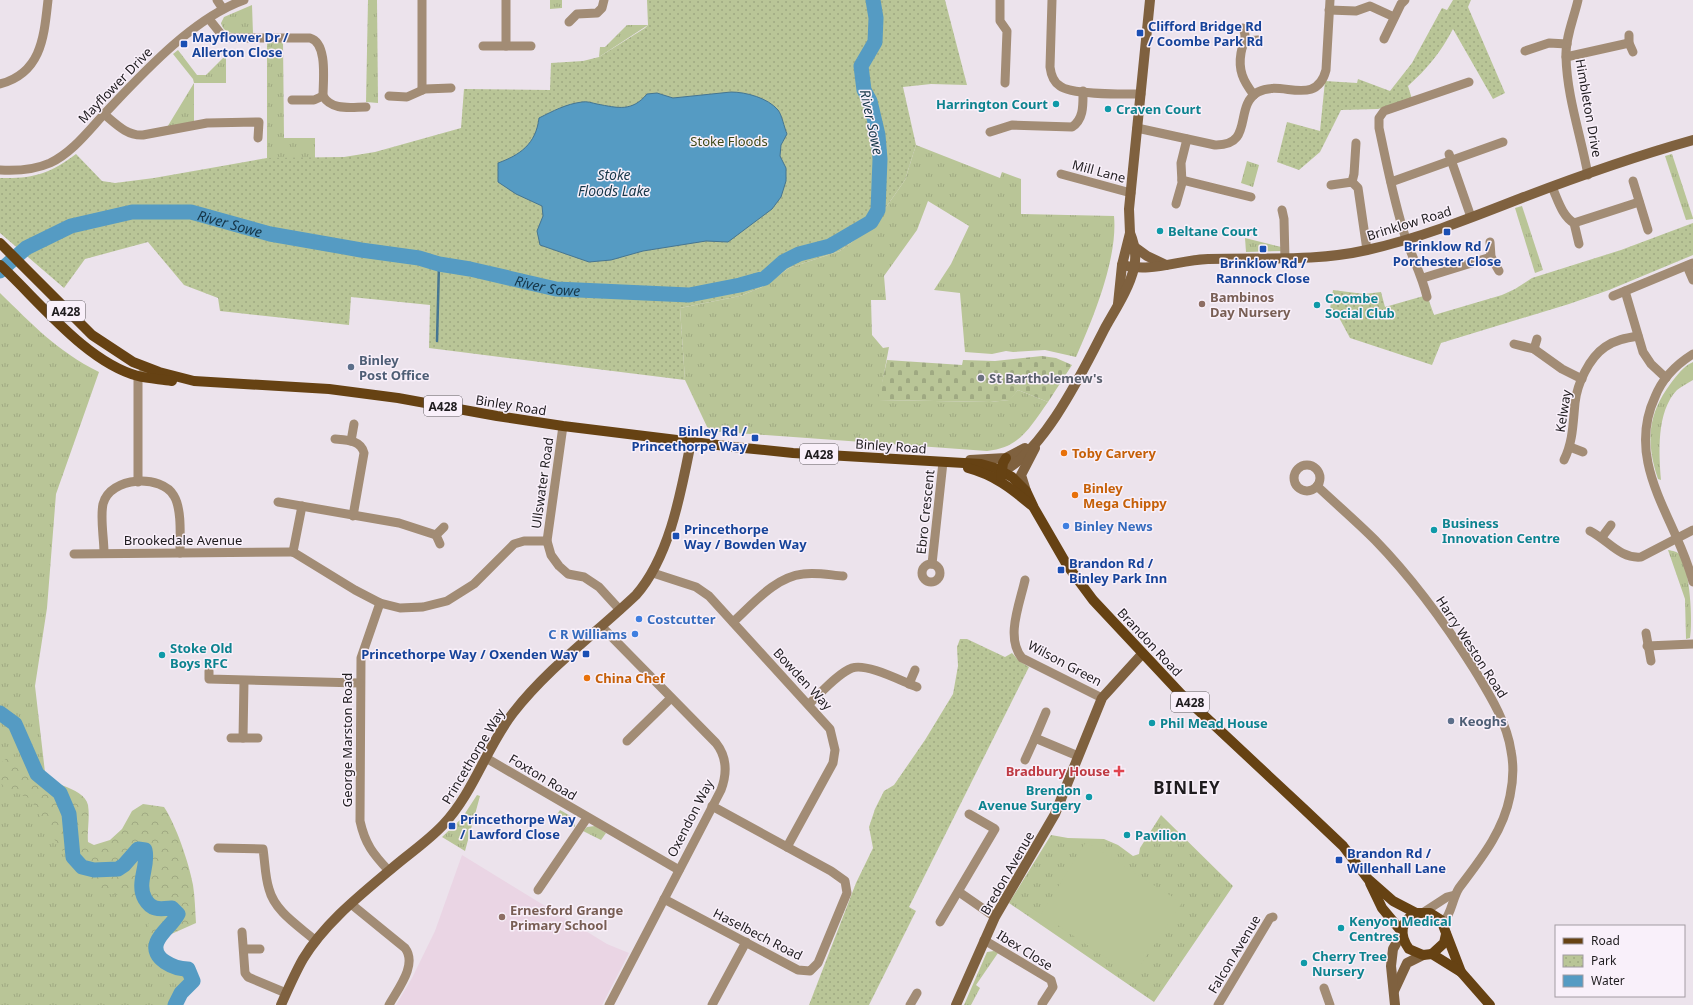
<svg xmlns="http://www.w3.org/2000/svg" width="1693" height="1005" viewBox="0 0 1693 1005" font-family="'Noto Sans',sans-serif">
<style>
.education{fill:#ead5e4}
.grass{fill:url(#grass-tufts)}
.forest{fill:url(#forest-crowns)}
.cemetery{fill:url(#cemetery-stones)}
.park{fill:url(#park-dots)}
.garden{fill:#b9c597}
.water{fill:#559bc3;stroke:#457592}
.lines{fill:none;stroke-linecap:round;stroke-linejoin:round}
.stream{stroke:#457592;stroke-width:2.5}
.river{stroke:#559bc3;stroke-width:15}
.street{stroke:#a28c75;stroke-width:9}
.secondary{stroke:#7f613f;stroke-width:10}
.primary{stroke:#664213;stroke-width:10}
.transit-dot{fill:#1a4fb4;stroke:#f9f0fa;stroke-width:1.5}
.culture-dot{fill:#0f9aa8;stroke:#f9f0fa;stroke-width:1.5}
.education-dot{fill:#8d6e63;stroke:#f9f0fa;stroke-width:1.5}
.service-dot{fill:#5c6f8a;stroke:#f9f0fa;stroke-width:1.5}
.worship-dot{fill:#6b7280;stroke:#f9f0fa;stroke-width:1.5}
.food-dot{fill:#e8710a;stroke:#f9f0fa;stroke-width:1.5}
.shop-dot{fill:#3f7fe0;stroke:#f9f0fa;stroke-width:1.5}
.health-dot{fill:#e0444e;stroke:#f9f0fa;stroke-width:1.5}
.labels{text-anchor:middle;dominant-baseline:central;stroke-width:3;stroke-linejoin:round;paint-order:stroke}
.shield{fill:#f9f0fa;stroke:#605c61;stroke-width:1}
.shield-label{font-size:12px;font-weight:bold;fill:#1f1c1f}
.transit-label{font-size:13px;font-weight:bold;fill:#164399;stroke:#f9f0fa;text-anchor:start}
.street-label{font-size:13px;fill:#1f1c1f;stroke:#f9f0fa}
.culture-label{font-size:13px;font-weight:bold;fill:#0d838f;stroke:#f9f0fa;text-anchor:start}
.park-label{font-size:13px;fill:#3e4816;stroke:#f9f0fa}
.education-label{font-size:13px;font-weight:bold;fill:#785e54;stroke:#f9f0fa;text-anchor:start}
.service-label{font-size:13px;font-weight:bold;fill:#4e5e75;stroke:#f9f0fa;text-anchor:start}
.worship-label{font-size:13px;font-weight:bold;fill:#5b616d;stroke:#f9f0fa;text-anchor:start}
.food-label{font-size:13px;font-weight:bold;fill:#c56008;stroke:#f9f0fa;text-anchor:start}
.shop-label{font-size:13px;font-weight:bold;fill:#366cbe;stroke:#f9f0fa;text-anchor:start}
.health-label{font-size:13px;font-weight:bold;fill:#be3a42;stroke:#f9f0fa;text-anchor:end}
.water-label{font-size:14px;font-style:italic;fill:#163648;stroke:#f9f0fa}
.district-label{font-size:17px;font-weight:bold;letter-spacing:1px;fill:#1f1c1f;stroke:#f9f0fa}
</style>
<defs>
<pattern id="grass-tufts" width="24" height="20" patternUnits="userSpaceOnUse"><rect width="24" height="20" fill="#b9c597"/><path d="M3 7l-1-3M5 7V3M7 7l1-3M15 17l-1-3M17 17v-4M19 17l1-3" fill="none" stroke="#9fa982"/></pattern>
<pattern id="forest-crowns" width="20" height="18" patternUnits="userSpaceOnUse"><rect width="20" height="18" fill="#b9c597"/><path d="M2 6a3 3 0 1 1 6 0M12 15a3 3 0 1 1 6 0" fill="none" stroke="#9fa982"/></pattern>
<pattern id="cemetery-stones" width="16" height="16" patternUnits="userSpaceOnUse"><rect width="16" height="16" fill="#b9c597"/><path d="M2 7V4a2 2 0 0 1 4 0v3zM10 15v-3a2 2 0 0 1 4 0v3z" fill="#9fa982"/></pattern>
<pattern id="park-dots" width="8" height="8" patternUnits="userSpaceOnUse"><rect width="8" height="8" fill="#b9c597"/><path d="M2 2h.1M6 6h.1" fill="none" stroke="#9fa982" stroke-width="1.8" stroke-linecap="round"/></pattern>
</defs>
<rect width="100%" height="100%" fill="#ece3ec"/>
<!-- education -->
<polygon class="education" points="462,855 607,944 629,953 602,1005 396,1005 412,978 435,931"/>
<!-- grass -->
<g class="grass">
<polygon points="368,0 377,0 378,103 366,102"/>
<polygon points="550,0 562,0 562,8 550,9"/>
<path d="M252,5l1,29c-12,-1 -29,3 -32,-11l3,-6z"/>
<polygon points="627,25 648,25 599,57 600,47 605,47"/>
<polygon points="267,41 283,41 284,138 315,138 315,158 267,158"/>
<polygon points="178,50 197,75 206,75 226,55 226,83 194,83 194,123 166,129 194,83 193,79 173,54"/>
<path d="M916,145l84,33 2,-6 19,7v35l93,2c4,42 -21,103 -38,141l-31,-7 -32,2 -7,-1 -14,3 -27,-2 -5,-59 -26,-3 17,-26 18,-38 -41,-25 -11,29 -33,46 2,24h-15l1,35 11,13 6,-1 -10,53 111,2 19,-2 9,-10 30,12c-18,25 -28,46 -61,49l-278,-20 -24,-51 -5,-72 60,-12 22,-9 27,-19 51,-17 33,-25 32,-46z"/>
<polygon points="1672,154 1693,218 1693,219 1686,220 1665,156"/>
<polygon points="1247,161 1259,165 1253,187 1241,183"/>
<polygon points="1522,206 1543,270 1535,273 1515,208"/>
<polygon points="1245,238 1281,247 1281,251 1246,252"/>
<path d="M0,293c33,32 57,58 99,79l-43,122 -9,114 -12,78 11,95 14,12 13,64 45,12 47,63c-2,3 -7,7 -8,10 -6,18 18,27 31,27l5,12 -12,12 -6,12h-175z"/>
<path d="M1693,362v18c-5,3 -11,6 -16,10 -21,22 -18,63 -16,90l-3,-1c-12,-37 -11,-64 13,-96 6,-8 13,-17 22,-21z"/>
<path d="M1668,550c5,1 9,1 12,5 10,13 13,68 10,83l-4,1 -1,-40z"/>
<polygon points="477,795 480,796 465,851 442,837 462,818"/>
<polygon points="560,810 574,818 575,827 556,816"/>
<polygon points="1161,815 1233,886 1154,1002 1009,903 1051,835 1068,838 1104,839 1118,845 1133,856 1139,854 1140,848"/>
<polygon points="595,826 606,833 601,840 583,831 587,827"/>
<polygon points="994,951 998,953 976,985 980,988 971,1005 964,1005 987,952"/>
</g>
<!-- forest -->
<path class="forest" d="M10,755c5,6 11,13 18,18 15,9 56,13 60,32 2,13 -1,25 0,37l6,3 16,-5 12,-11 10,-18 11,-7 21,3c12,18 25,56 29,78 2,12 2,25 3,38l-47,21 -1,-23 -18,-17 -4,-12 -11,3 -29,-12 -45,-62 -2,-9 -10,-14 -25,-10 -4,-8v-16z"/>
<!-- cemetery -->
<polygon class="cemetery" points="1042,356 1056,358 1072,365 1048,402 1018,390 1010,400 990,402 878,400 887,360 962,365 963,360 995,361"/>
<!-- park -->
<g class="park">
<path d="M647,0h298l22,85 -36,-1 -28,3 13,58 -11,35 -32,46 -33,25 -51,17 -27,19 -22,9 -60,12 5,72 -256,-32 1,-43 -79,-8 -2,28 -129,-14 -2,-13 -34,-13 -36,-43 -63,17 -21,29 -64,-55v-55c32,1 50,-4 76,-24l26,27 13,2 39,-5 113,-20 77,-1 31,-5 86,-24 3,-39 86,1 1,-27 32,-2 16,-4 46,-29 3,-3z"/>
<path d="M1453,0h18l-3,7 37,86 -12,6 -40,-70c-12,23 -26,40 -45,57l4,13 -34,10 -37,1 -21,42 -21,18 -22,-8 10,-40 33,9 5,-50 32,2 1,-4 32,12 22,-28 30,-55 5,2z"/>
<polygon points="1693,223 1693,255 1609,290 1569,304 1441,343 1432,365 1350,338 1336,312 1330,310 1333,290 1364,294 1381,292 1385,307 1427,295 1434,315 1502,295 1515,289 1532,278 1621,250"/>
<polygon points="960,639 967,639 1005,657 1012,653 1019,661 1029,667 909,907 916,911 869,1005 809,1005 856,883 873,848 869,827 875,809 884,791 894,785 925,740 953,694 958,666 957,647"/>
</g>
<!-- garden -->
<polygon class="garden" points="1086,842 1182,903 1133,976 1041,914"/>
<!-- water -->
<path class="water" d="M731,92c15,0 37,6 47,18 4,5 6,17 9,24l-6,11 -1,11 6,12v13l-5,16 -9,12 -44,33 -22,-1 -63,10 -32,9 -22,2 -49,-17 -3,-14 6,-15 -1,-10 -26,-12 -18,-12v-19c22,-8 38,-19 41,-45 14,-7 27,-14 43,-16 5,-1 10,1 15,2 21,4 35,8 50,-10l10,-1 16,5z"/>
<g class="lines">
<!-- stream -->
<polyline class="stream" points="437,341 439,264"/>
<!-- river -->
<g class="river">
<path id="s1" d="M0,271l26,-23 45,-22 61,-14h59l79,22 91,16 58,8 20,6 31,5 86,20 133,6 51,-10 25,-7 18,-16 16,-8 31,-8 41,-24 7,-12 2,-51 -2,-24 -8,-34 -6,-11 -3,-24 14,-24 1,-24 -3,-18"/>
<path d="M0,713l15,11 22,50 23,19 9,21 4,43 9,10 12,3 24,-1 6,-4 14,-16 7,1c4,16 -9,33 0,49 7,12 15,10 27,9l6,6c-5,10 -17,18 -21,28 -7,17 18,27 31,27l5,12 -12,12 -6,12"/>
</g>
<!-- street -->
<g class="street">
<polyline points="217,0 223,9"/>
<polyline points="1000,0 1000,21 1007,31 1005,83"/>
<path d="M1052,0l-2,67c1,8 3,15 10,19 11,9 64,8 81,8"/>
<path d="M1578,0c-4,18 -13,38 -12,57 1,40 15,79 22,118"/>
<polyline points="1329,10 1356,11 1370,6 1394,17"/>
<path d="M209,19l12,15 6,4h83c18,5 13,43 13,58"/>
<polyline points="569,22 577,14 597,13 602,8 604,0"/>
<path d="M1243,28c5,13 0,13 -2,25 -3,17 2,28 13,42"/>
<polyline points="1629,35 1629,43 1633,52"/>
<polyline points="1384,39 1401,4 1405,0"/>
<polyline points="1246,41 1258,40"/>
<polyline points="483,46 531,46"/>
<polyline points="506,46 506,0"/>
<polyline points="1525,51 1549,43 1567,44"/>
<polyline points="1566,57 1629,43"/>
<path d="M0,84c42,-11 44,-48 48,-84"/>
<polyline points="422,90 422,0"/>
<polyline points="389,96 407,97 425,89 451,88"/>
<path d="M292,100h22l9,-4c9,15 28,11 43,11"/>
<path d="M104,114c12,10 23,22 39,21l64,-12 52,-1 -1,16"/>
<path d="M1137,128l78,17c40,1 18,-39 43,-53 23,-13 58,16 68,-22l4,-70"/>
<path d="M990,132l22,-7 60,2c12,-8 11,-22 11,-36"/>
<polyline points="1449,154 1471,217"/>
<path d="M0,170c17,1 34,0 50,-7 23,-11 39,-33 56,-51 37,-39 87,-94 138,-112"/>
<polyline points="1061,174 1131,193"/>
<polyline points="1182,180 1251,197"/>
<polyline points="1633,181 1648,230"/>
<polyline points="1352,182 1354,174 1356,143"/>
<polyline points="1391,182 1503,142"/>
<polyline points="1331,185 1352,182 1358,188 1367,250"/>
<path d="M1552,187c6,13 10,29 22,36l5,21"/>
<polyline points="1176,204 1182,183 1181,163 1187,139"/>
<polyline points="1282,210 1284,219 1285,260"/>
<polyline points="1574,223 1639,202"/>
<polyline points="1490,242 1491,257 1499,271"/>
<polyline points="1687,266 1693,280"/>
<polyline points="1423,278 1491,257"/>
<polyline points="1625,291 1643,352 1651,364 1666,378"/>
<polyline points="1613,296 1693,263"/>
<path d="M1427,297c-5,-21 -14,-38 -21,-58 -12,-36 -19,-74 -27,-111v-10l5,-7 85,-29"/>
<polyline points="1514,344 1534,349 1562,369 1582,379"/>
<polyline points="1534,349 1537,339"/>
<path d="M1693,354c-16,10 -31,25 -38,43 -31,67 22,122 38,185"/>
<polyline points="563,426 547,541 551,555 559,566 568,574 584,577 599,587 620,610"/>
<path d="M335,439c12,1 26,1 29,14l-11,63"/>
<polyline points="351,441 354,424"/>
<polyline points="1570,447 1583,452"/>
<path d="M1564,460c9,-18 9,-37 11,-57 2,-19 14,-45 30,-56 10,-7 21,-9 33,-11"/>
<circle cx="1307" cy="478" r="13"/>
<polyline points="138,482 138,376 144,373"/>
<path d="M1317,486c19,18 39,35 58,54 38,39 70,83 99,129 15,25 33,53 37,82 3,15 2,31 -1,45 -7,36 -30,64 -51,92 -7,11 -7,25 -16,35"/>
<polyline points="278,502 399,523 436,535"/>
<path d="M1590,531c18,9 30,28 51,26l52,-27"/>
<polyline points="1602,537 1611,525"/>
<polyline points="440,544 436,535 444,527"/>
<polyline points="293,552 355,590 380,603 400,608 423,607 447,601 474,584 514,544 524,541 547,541"/>
<polyline points="293,552 302,506"/>
<path d="M104,553c0,-15 -4,-35 -1,-49 7,-28 59,-30 71,-8 8,13 6,41 6,57"/>
<polyline points="74,554 293,552"/>
<circle cx="931" cy="573" r="9"/>
<polyline points="932,564 943,462"/>
<polyline points="653,573 696,587 709,596 830,729 835,750 833,763 787,847"/>
<path d="M1025,580c-5,23 -20,58 -3,78l80,40"/>
<path d="M380,603l-19,55 -1,163c5,23 13,33 29,50"/>
<path d="M733,622c20,-18 42,-45 70,-48 13,-2 27,1 40,2"/>
<path d="M602,627l114,116c11,14 11,31 5,47l-112,215"/>
<polyline points="1646,633 1651,661"/>
<polyline points="1647,646 1693,644"/>
<polyline points="209,671 209,679 359,683"/>
<polyline points="909,684 915,670"/>
<path d="M809,704c11,-10 29,-31 43,-36 15,-5 49,13 65,19"/>
<polyline points="231,738 258,738"/>
<polyline points="243,738 244,681"/>
<polyline points="1035,738 1046,712"/>
<polyline points="627,741 671,698"/>
<polyline points="486,758 679,870"/>
<polyline points="1025,760 1035,738 1078,756"/>
<path d="M218,848l45,1c2,13 2,28 6,40 6,23 30,37 47,52"/>
<polyline points="538,890 587,818"/>
<polyline points="959,892 995,917"/>
<polyline points="664,899 798,970 810,971 818,963 847,893 845,881 831,871 712,806"/>
<path d="M351,904l54,44c13,17 -8,42 -16,57"/>
<polyline points="1424,912 1447,897 1455,895"/>
<polyline points="940,922 995,829 969,814"/>
<polyline points="242,932 245,973 248,977 286,993"/>
<polyline points="984,940 1051,980 1053,987 1042,1004"/>
<polyline points="244,949 260,949"/>
<polyline points="1324,988 1330,1005"/>
<polyline points="712,1005 746,942"/>
<polyline points="910,1005 917,993"/>
<polyline points="1218,1005 1270,918 1273,917"/>
</g>
<!-- secondary -->
<g class="secondary">
<polyline points="1136,248 1147,256 1166,265"/>
<path d="M1122,265c29,8 56,-5 86,-6 53,-2 106,3 159,-9 54,-12 106,-33 157,-53 55,-21 112,-41 169,-57"/>
<polyline points="1118,304 1122,265 1130,233 1129,209 1150,0"/>
<polyline points="970,460 1006,458 1025,448"/>
<path d="M996,474c45,-15 88,-105 109,-146 10,-18 24,-39 29,-60 3,-13 1,-23 -4,-35"/>
<polyline points="1026,491 1021,475 1035,448"/>
<polyline points="1394,991 1407,963 1423,955"/>
<path d="M281,1005c7,-16 14,-32 22,-46 21,-35 56,-63 87,-89 17,-15 37,-28 53,-45 31,-33 43,-77 70,-112 35,-45 82,-79 123,-118 34,-39 45,-103 55,-153"/>
<polyline points="956,1005 995,917 1055,814 1102,698 1142,654"/>
<polyline points="1395,1005 1391,966 1393,949 1402,933"/>
</g>
<!-- primary -->
<g class="primary">
<polyline points="0,243 92,335 133,362 159,372 194,381 329,389 398,398 497,416 563,426 734,447 793,453 981,464 995,468 1012,477 1026,491 1034,508 1067,565 1093,600 1181,694 1305,810 1343,846 1368,879 1393,901 1416,913 1430,913 1441,920 1461,972 1490,1005"/>
<path d="M0,265c39,36 86,97 138,111 11,3 23,3 34,5"/>
<path d="M968,468c26,7 43,20 63,37"/>
<polyline points="1001,477 1003,463 1006,458"/>
<polyline points="1370,883 1382,908 1402,932"/>
<path d="M1416,913c-16,8 -17,22 -7,36l14,6 9,-1 29,18"/>
<polyline points="1432,954 1444,943 1446,934"/>
</g>
</g>
<!-- markers -->
<g class="transit-dot">
<rect x="1136" y="29" width="8" height="8" rx="2"/>
<rect x="180" y="40" width="8" height="8" rx="2"/>
<rect x="1443" y="228" width="8" height="8" rx="2"/>
<rect x="1259" y="245" width="8" height="8" rx="2"/>
<rect x="751" y="434" width="8" height="8" rx="2"/>
<rect x="672" y="532" width="8" height="8" rx="2"/>
<rect x="1057" y="566" width="8" height="8" rx="2"/>
<rect x="582" y="650" width="8" height="8" rx="2"/>
<rect x="448" y="822" width="8" height="8" rx="2"/>
<rect x="1335" y="856" width="8" height="8" rx="2"/>
</g>
<g class="culture-dot">
<circle cx="1056" cy="104" r="4"/>
<circle cx="1108" cy="109" r="4"/>
<circle cx="1160" cy="231" r="4"/>
<circle cx="1317" cy="305" r="4"/>
<circle cx="1434" cy="530" r="4"/>
<circle cx="162" cy="655" r="4"/>
<circle cx="1152" cy="723" r="4"/>
<circle cx="1089" cy="797" r="4"/>
<circle cx="1127" cy="835" r="4"/>
<circle cx="1341" cy="928" r="4"/>
<circle cx="1304" cy="963" r="4"/>
</g>
<g class="education-dot">
<circle cx="1202" cy="304" r="4"/>
<circle cx="502" cy="917" r="4"/>
</g>
<g class="service-dot">
<circle cx="351" cy="367" r="4"/>
<circle cx="1451" cy="721" r="4"/>
</g>
<circle class="worship-dot" cx="981" cy="378" r="4"/>
<g class="food-dot">
<circle cx="1064" cy="453" r="4"/>
<circle cx="1075" cy="495" r="4"/>
<circle cx="587" cy="678" r="4"/>
</g>
<g class="shop-dot">
<circle cx="1066" cy="526" r="4"/>
<circle cx="639" cy="619" r="4"/>
<circle cx="635" cy="634" r="4"/>
</g>
<path class="health-dot" d="M1117 765h4v4h4v4h-4v4h-4v-4h-4v-4h4z"/>
<g class="labels">
<!-- shield labels -->
<g class="shield">
<rect x="47" y="301" width="38" height="20" rx="3"/>
<rect x="424" y="396" width="38" height="20" rx="3"/>
<rect x="800" y="444" width="38" height="20" rx="3"/>
<rect x="1171" y="692" width="38" height="20" rx="3"/>
</g>
<g class="shield-label">
<text x="66" y="311">A428</text>
<text x="443" y="406">A428</text>
<text x="819" y="454">A428</text>
<text x="1190" y="702">A428</text>
</g>
<!-- transit labels -->
<g class="transit-label">
<text x="1148" y="26">Clifford Bridge Rd<tspan x="1148" dy="15">/ Coombe Park Rd</tspan></text>
<text x="192" y="37">Mayflower Dr /<tspan x="192" dy="15">Allerton Close</tspan></text>
<text x="1447" y="246" text-anchor="middle">Brinklow Rd /<tspan x="1447" dy="15">Porchester Close</tspan></text>
<text x="1263" y="263" text-anchor="middle">Brinklow Rd /<tspan x="1263" dy="15">Rannock Close</tspan></text>
<text x="747" y="431" text-anchor="end">Binley Rd /<tspan x="747" dy="15">Princethorpe Way</tspan></text>
<text x="684" y="529">Princethorpe<tspan x="684" dy="15">Way / Bowden Way</tspan></text>
<text x="1069" y="563">Brandon Rd /<tspan x="1069" dy="15">Binley Park Inn</tspan></text>
<text x="578" y="654" text-anchor="end">Princethorpe Way / Oxenden Way</text>
<text x="460" y="819">Princethorpe Way<tspan x="460" dy="15">/ Lawford Close</tspan></text>
<text x="1347" y="853">Brandon Rd /<tspan x="1347" dy="15">Willenhall Lane</tspan></text>
</g>
<!-- street labels -->
<g class="street-label">
<text transform="translate(115 85) rotate(-46)">Mayflower Drive</text>
<text transform="translate(1589 108) rotate(80)">Himbleton Drive</text>
<text transform="translate(1099 171) rotate(15)">Mill Lane</text>
<text transform="translate(1409 223) rotate(-17)">Brinklow Road</text>
<text transform="translate(511 405) rotate(9)">Binley Road</text>
<text transform="translate(1563 411) rotate(-81)">Kelway</text>
<text transform="translate(891 446) rotate(4)">Binley Road</text>
<text transform="translate(542 483) rotate(-82)">Ullswater Road</text>
<text transform="translate(925 512) rotate(-84)">Ebro Crescent</text>
<text x="183" y="540">Brookedale Avenue</text>
<text transform="translate(1150 642) rotate(47)">Brandon Road</text>
<text transform="translate(1472 647) rotate(57)">Harry Weston Road</text>
<text transform="translate(1065 663) rotate(28)">Wilson Green</text>
<text transform="translate(803 679) rotate(47)">Bowden Way</text>
<text transform="translate(347 740) rotate(-90)">George Marston Road</text>
<text transform="translate(473 756) rotate(-59)">Princethorpe Way</text>
<text transform="translate(543 777) rotate(31)">Foxton Road</text>
<text transform="translate(690 818) rotate(-63)">Oxendon Way</text>
<text transform="translate(1007 873) rotate(-60)">Bredon Avenue</text>
<text transform="translate(758 934) rotate(27)">Haselbech Road</text>
<text transform="translate(1025 950) rotate(32)">Ibex Close</text>
<text transform="translate(1234 954) rotate(-59)">Falcon Avenue</text>
</g>
<!-- culture labels -->
<g class="culture-label">
<text x="1048" y="104" text-anchor="end">Harrington Court</text>
<text x="1116" y="109">Craven Court</text>
<text x="1168" y="231">Beltane Court</text>
<text x="1325" y="298">Coombe<tspan x="1325" dy="15">Social Club</tspan></text>
<text x="1442" y="523">Business<tspan x="1442" dy="15">Innovation Centre</tspan></text>
<text x="170" y="648">Stoke Old<tspan x="170" dy="15">Boys RFC</tspan></text>
<text x="1160" y="723">Phil Mead House</text>
<text x="1081" y="790" text-anchor="end">Brendon<tspan x="1081" dy="15">Avenue Surgery</tspan></text>
<text x="1135" y="835">Pavilion</text>
<text x="1349" y="921">Kenyon Medical<tspan x="1349" dy="15">Centres</tspan></text>
<text x="1312" y="956">Cherry Tree<tspan x="1312" dy="15">Nursery</tspan></text>
</g>
<!-- park labels -->
<g class="park-label">
<text x="729" y="141">Stoke Floods</text>
</g>
<!-- education labels -->
<g class="education-label">
<text x="1210" y="297">Bambinos<tspan x="1210" dy="15">Day Nursery</tspan></text>
<text x="510" y="910">Ernesford Grange<tspan x="510" dy="15">Primary School</tspan></text>
</g>
<!-- service labels -->
<g class="service-label">
<text x="359" y="360">Binley<tspan x="359" dy="15">Post Office</tspan></text>
<text x="1459" y="721">Keoghs</text>
</g>
<!-- worship labels -->
<g class="worship-label">
<text x="989" y="378">St Bartholemew's</text>
</g>
<!-- food labels -->
<g class="food-label">
<text x="1072" y="453">Toby Carvery</text>
<text x="1083" y="488">Binley<tspan x="1083" dy="15">Mega Chippy</tspan></text>
<text x="595" y="678">China Chef</text>
</g>
<!-- shop labels -->
<g class="shop-label">
<text x="1074" y="526">Binley News</text>
<text x="647" y="619">Costcutter</text>
<text x="627" y="634" text-anchor="end">C R Williams</text>
</g>
<!-- health labels -->
<g class="health-label">
<text x="1110" y="771">Bradbury House</text>
</g>
<!-- water labels -->
<g class="water-label">
<text transform="translate(872 122) rotate(78)">River Sowe</text>
<text x="614" y="174">Stoke<tspan x="614" dy="16">Floods Lake</tspan></text>
<text stroke="none"><textPath href="#s1" startOffset="247">River Sowe</textPath></text>
<text stroke="none"><textPath href="#s1" startOffset="571">River Sowe</textPath></text>
</g>
<!-- district labels -->
<g class="district-label">
<text x="1187" y="787">BINLEY</text>
</g>
</g>
<!-- legend -->
<rect x="1555" y="925" width="130" height="72" fill="#f9f0fa" stroke="#a29ba2"/>
<rect x="1563" y="938" width="20" height="6" fill="#664213" stroke="#a29ba2"/>
<text x="1591" y="945" font-size="12" fill="#1f1c1f">Road</text>
<rect x="1563" y="955" width="20" height="12" fill="url(#park-dots)" stroke="#a29ba2"/>
<text x="1591" y="965" font-size="12" fill="#1f1c1f">Park</text>
<rect x="1563" y="975" width="20" height="12" fill="#559bc3" stroke="#a29ba2"/>
<text x="1591" y="985" font-size="12" fill="#1f1c1f">Water</text>
</svg>
